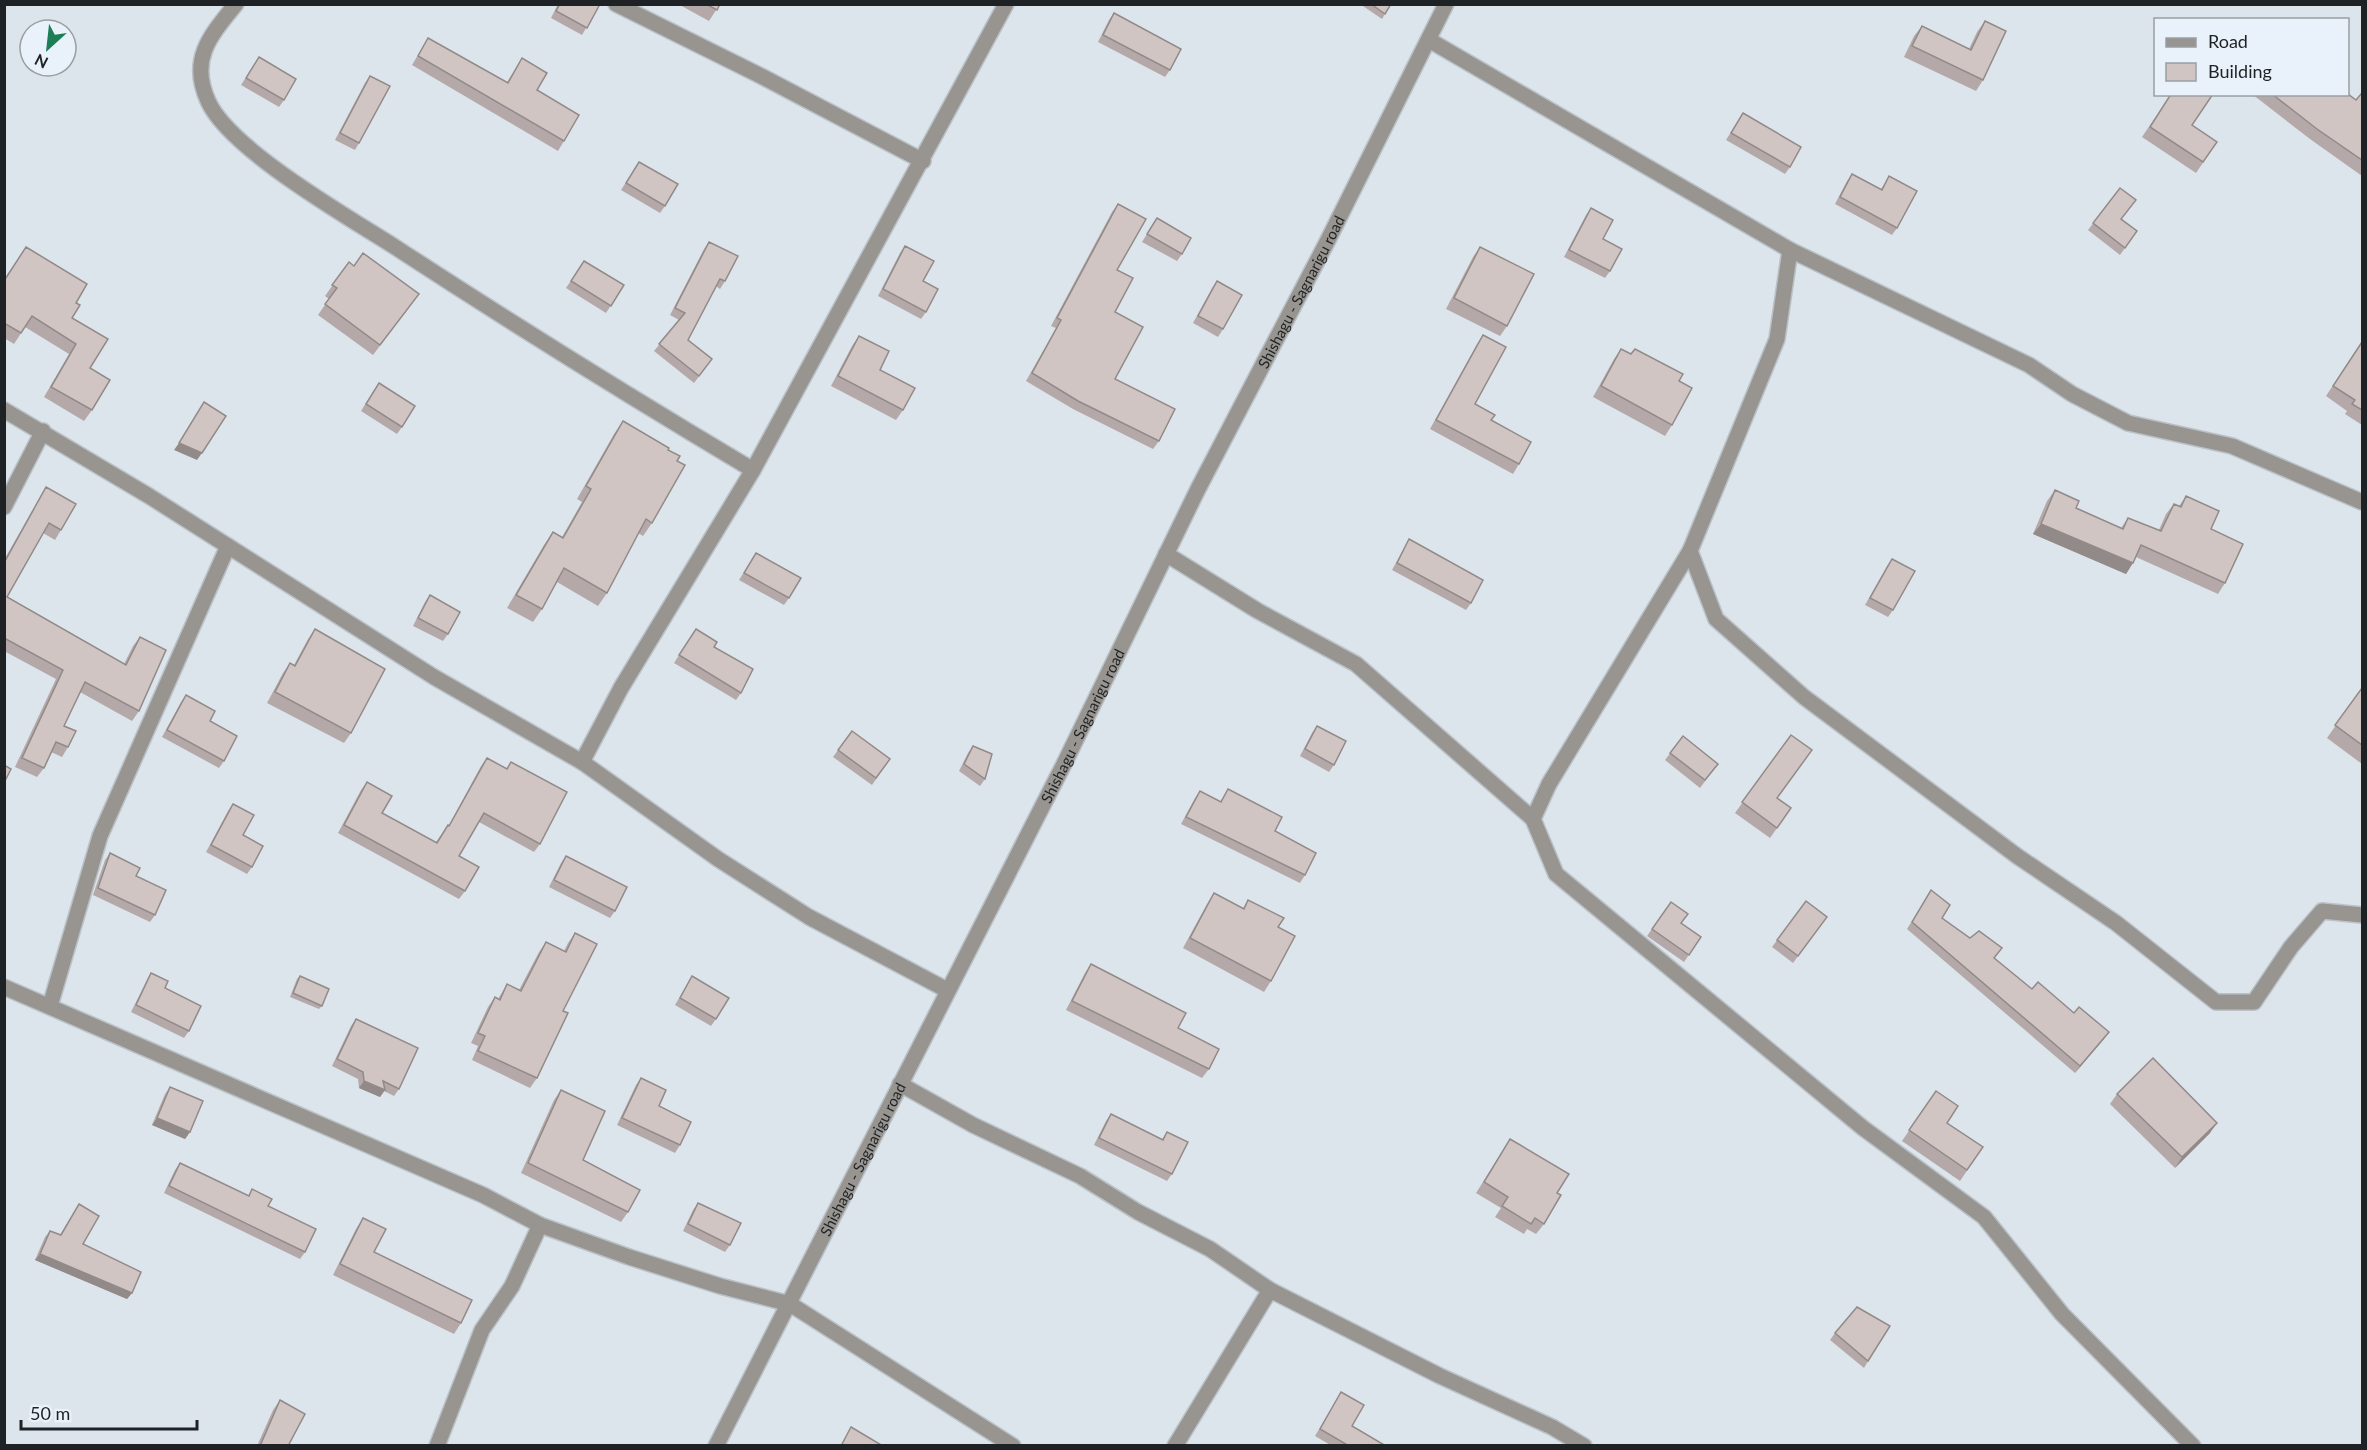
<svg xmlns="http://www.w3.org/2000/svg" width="2367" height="1450" viewBox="0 0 2367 1450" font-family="Lato,sans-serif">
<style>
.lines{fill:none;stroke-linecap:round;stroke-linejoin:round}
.minor-casing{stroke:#bac2c8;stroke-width:18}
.minor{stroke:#989591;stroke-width:15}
.wall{fill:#b4a9a8}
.shaded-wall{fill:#928a88}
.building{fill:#d1c5c3;stroke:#928a88;stroke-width:1.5}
.labels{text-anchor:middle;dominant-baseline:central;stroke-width:6;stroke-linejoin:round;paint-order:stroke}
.street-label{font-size:15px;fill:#1e2224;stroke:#e9f2fa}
</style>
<rect width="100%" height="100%" fill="#dce5ec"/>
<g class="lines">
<defs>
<g id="minor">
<path d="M236,4c-26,32 -47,55 -28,97 21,48 140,116 187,146 118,77 237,151 358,223"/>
<polyline points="616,4 761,76 923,161"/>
<polyline points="1429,40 1790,250 2029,365 2072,394 2128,423 2232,446 2362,502"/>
<polyline points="1790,250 1777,339 1690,551 1716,619 1804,697 2017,856 2116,923 2216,1002 2254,1002 2291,947 2322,911 2362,915"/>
<polyline points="4,410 149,496 434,677 582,762 718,859 809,917 947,990"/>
<polyline points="4,507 43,431"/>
<polyline points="1690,551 1549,784 1533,819 1556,874 1863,1128 1984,1217 2062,1314 2193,1446"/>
<polyline points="1166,554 1258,611 1356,664 1533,819"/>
<polyline points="582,762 621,688 753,470 1006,4"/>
<polyline points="4,987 483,1195 540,1225 629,1257 720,1286 790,1304 1013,1446"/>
<polyline points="50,1006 100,836 228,546"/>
<polyline points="900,1084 973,1125 1080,1176 1138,1212 1210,1249 1270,1290 1440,1376 1552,1427 1584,1446"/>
<polyline points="437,1446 482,1330 512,1286 540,1225"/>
<path id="s1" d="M716,1446l348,-682 134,-275 129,-247 119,-238"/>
<polyline points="1175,1446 1270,1290"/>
</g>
</defs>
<!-- minor casing -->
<use href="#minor" class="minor-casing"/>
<!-- minor -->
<use href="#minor" class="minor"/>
</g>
<!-- wall -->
<g class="wall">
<polygon points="558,4 600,4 582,35 551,18"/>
<polygon points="678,4 720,4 709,21"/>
<polygon points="1360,4 1391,4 1382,19"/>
<polygon points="1114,13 1170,70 1165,77 1098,42 1109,20"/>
<polygon points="1985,21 1983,80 1976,91 1904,57 1914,36 1922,26 1969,49 1977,32"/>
<polygon points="428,38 507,82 522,58 537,90 564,141 558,151 412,65"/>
<polygon points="259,57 284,100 279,107 241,85"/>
<polygon points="370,76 359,143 355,150 335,140 365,83"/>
<polygon points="2171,94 2192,125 2217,142 2196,173 2142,137"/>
<polygon points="2252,94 2348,94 2356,100 2362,95 2362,176 2310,139"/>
<polygon points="1743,113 1790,167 1785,174 1726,140"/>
<polygon points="639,162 665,206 660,213 621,190"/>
<polygon points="1852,174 1881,189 1889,176 1897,228 1892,235 1835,204 1847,181"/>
<polygon points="2120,188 2122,219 2137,231 2120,255 2088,230"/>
<polygon points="1118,204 1117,270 1115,312 1115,379 1159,441 1153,449 1073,409 1026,381 1056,328 1051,326 1112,212"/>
<polygon points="1591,208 1603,239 1610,271 1605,278 1564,257 1586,215"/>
<polygon points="1157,218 1182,254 1177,261 1142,242"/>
<polygon points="709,242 725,281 720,289 716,286 688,340 707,366 694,383 654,351 679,320 670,315 704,249"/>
<polygon points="905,246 923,281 926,312 921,319 878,296 900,253"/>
<polygon points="26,247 76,303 72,318 90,368 92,410 84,421 44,397 69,354 25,327 14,344 4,338 4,279"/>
<polygon points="1480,247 1507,326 1500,336 1446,309 1473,257"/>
<polygon points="584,261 624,285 606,313 566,288"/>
<polygon points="349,262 354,266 419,294 373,355 318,315 329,299 325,296"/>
<polygon points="1217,281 1223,329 1218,337 1193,323 1212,288"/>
<polygon points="1483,335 1475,404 1491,420 1519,464 1513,474 1430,429 1477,344"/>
<polygon points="859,336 903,410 896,420 831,386 852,346"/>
<polygon points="2362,341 2362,425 2345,414 2347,411 2326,396"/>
<polygon points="1621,349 1631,354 1635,349 1679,381 1672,425 1665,436 1593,397 1614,359"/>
<polygon points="374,390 402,427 397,434 361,411"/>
<polygon points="623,421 668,450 652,523 643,536 638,533 607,593 598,606 557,582 542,609 533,622 507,608 544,545 553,532 562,537 582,502 577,499 614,434"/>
<polygon points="46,487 61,530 55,540 43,533 7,597 124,664 133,646 140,637 139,711 132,721 80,692 64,726 68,747 62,757 51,752 44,768 37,777 15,767 56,679 4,651 4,560 40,497"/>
<polygon points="2055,490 2076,508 2121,528 2128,518 2159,530 2166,514 2174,504 2179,506 2186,496 2211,529 2225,583 2218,594 2136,557 2126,574 2033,534 2047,501"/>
<polygon points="1409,539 1471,603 1466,610 1392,570"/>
<polygon points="756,553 789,598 784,605 739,580"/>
<polygon points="1892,559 1893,610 1888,617 1865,605 1887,566"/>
<polygon points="430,595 448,634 443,641 413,626 425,602"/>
<polygon points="315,629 351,733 344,743 267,703 283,673 290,663 294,665 308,639"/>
<polygon points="696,629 714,647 741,693 736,700 674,663"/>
<polygon points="2362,688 2362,764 2327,738"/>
<polygon points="186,695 210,721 224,761 219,768 162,737 181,702"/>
<polygon points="1317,726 1334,765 1329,772 1300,756 1312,733"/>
<polygon points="852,731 890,759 872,785 833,757"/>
<polygon points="1791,735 1777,798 1791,808 1770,838 1735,813"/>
<polygon points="1683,736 1718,764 1700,788 1665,760"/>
<polygon points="973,746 985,779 980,786 959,771 968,753"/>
<polygon points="487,758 506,769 511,762 540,844 534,852 479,822 459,856 465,891 459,899 338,833 361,790 367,782 382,813 436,842 448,825 449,825 481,766"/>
<polygon points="1228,789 1275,831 1305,875 1300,883 1181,824 1195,798 1200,791 1220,802"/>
<polygon points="233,804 252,867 247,874 206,852 228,811"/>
<polygon points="110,853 136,876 155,915 150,922 93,895 105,860"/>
<polygon points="566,856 615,911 610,918 549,887 561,863"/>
<polygon points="1931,890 1942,918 1995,958 2032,989 2109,1032 2075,1073 1907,929"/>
<polygon points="1214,893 1243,908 1248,900 1278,927 1271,981 1264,992 1183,948 1207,904"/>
<polygon points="1806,901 1827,917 1793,963 1772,947"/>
<polygon points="1671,902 1681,923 1701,937 1684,962 1647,936"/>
<polygon points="575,933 563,1011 537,1078 530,1088 472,1060 478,1046 471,1043 488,1007 495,997 498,999 507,984 519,990 539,952 546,942 564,951 568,943"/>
<polygon points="1091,964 1178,1028 1209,1069 1202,1078 1066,1010 1085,973"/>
<polygon points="151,973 165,988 189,1031 184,1038 131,1012 147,980"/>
<polygon points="300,976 322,1006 319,1009 290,997 297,979"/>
<polygon points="692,976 716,1019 711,1026 675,1005"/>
<polygon points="356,1019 399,1089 394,1096 384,1091 380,1097 359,1088 358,1079 332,1066 351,1026"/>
<polygon points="641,1078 659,1106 680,1145 675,1153 617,1125 636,1085"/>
<polygon points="170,1087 190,1132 185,1139 152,1125 165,1094"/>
<polygon points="561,1090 583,1160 628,1212 621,1222 521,1173 554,1100"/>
<polygon points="1936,1091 1947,1123 1983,1147 1960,1181 1902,1141"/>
<polygon points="2117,1094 2210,1133 2175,1168 2110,1104"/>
<polygon points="1111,1114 1162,1139 1167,1132 1172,1174 1167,1181 1094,1145 1106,1121"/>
<polygon points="1510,1139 1557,1193 1544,1224 1536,1234 1527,1229 1524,1234 1495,1217 1501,1208 1476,1193"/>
<polygon points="180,1163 248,1196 252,1189 268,1206 305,1252 300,1259 164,1193 175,1170"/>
<polygon points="698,1203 730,1245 725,1252 683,1231 693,1210"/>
<polygon points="79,1204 83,1244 132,1293 127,1299 35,1260 45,1237 50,1231 60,1235"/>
<polygon points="363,1218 374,1252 461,1323 454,1334 333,1275 356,1229"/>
<polygon points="1835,1333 1868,1361 1864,1368 1830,1340"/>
<polygon points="1341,1392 1352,1426 1386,1446 1332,1446 1315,1436"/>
<polygon points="280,1400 288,1446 257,1446 273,1410"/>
</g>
<!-- shaded-wall -->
<g class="shaded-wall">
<polygon points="179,443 202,453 197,460 174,450"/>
<polygon points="2041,524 2133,563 2126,574 2033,534"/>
<polygon points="2109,1032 2104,1039 2075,1073 2080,1066"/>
<polygon points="364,1081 385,1090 380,1097 359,1088"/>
<polygon points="157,1118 190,1132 185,1139 152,1125"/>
<polygon points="2217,1123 2210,1133 2175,1168 2182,1157"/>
<polygon points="40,1254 132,1293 127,1299 35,1260"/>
</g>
<!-- building -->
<g class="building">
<polygon points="560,4 600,4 587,28 556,11"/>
<polygon points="706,4 720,4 717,10"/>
<polygon points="1371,4 1391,4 1385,14"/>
<polygon points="1114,13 1181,49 1170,70 1103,35"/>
<polygon points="1985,21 2006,31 1983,80 1912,46 1922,26 1971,50"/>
<polygon points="428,38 508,83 522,58 547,73 537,90 579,115 564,141 418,56"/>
<polygon points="259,57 296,79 284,100 246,78"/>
<polygon points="370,76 390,86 359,143 340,133"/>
<polygon points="2171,94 2213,94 2192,125 2217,142 2203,162 2150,127"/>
<polygon points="2272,94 2348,94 2356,100 2361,94 2362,95 2362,160 2317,129"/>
<polygon points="1743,113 1801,147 1790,167 1731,133"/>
<polygon points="639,162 678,184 665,206 626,183"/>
<polygon points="1852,174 1882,190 1889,176 1917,191 1897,228 1840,197"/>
<polygon points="2120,188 2136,200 2121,219 2137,231 2125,248 2093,223"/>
<polygon points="1118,204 1146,219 1117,270 1133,278 1115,312 1143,327 1115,379 1175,409 1159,441 1078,401 1032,373 1061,320 1057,318"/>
<polygon points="1591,208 1613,220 1603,239 1622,249 1610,271 1569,250"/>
<polygon points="1157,218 1191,238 1182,254 1147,234"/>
<polygon points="709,242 738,256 725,281 720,279 688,340 712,359 699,376 659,344 685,313 675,308"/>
<polygon points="905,246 934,261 923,281 938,289 926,312 883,289"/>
<polygon points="26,247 87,284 76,303 80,305 72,318 108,339 90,368 110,380 92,410 51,387 76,344 32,316 21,333 4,323 4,281"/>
<polygon points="1480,247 1534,274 1507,326 1454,298"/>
<polygon points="363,253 419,294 380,345 325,304 337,288 332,285 349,262 354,266"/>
<polygon points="584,261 624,285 611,306 571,281"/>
<polygon points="1217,281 1242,295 1223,329 1198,316"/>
<polygon points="1483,335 1506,347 1475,404 1495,415 1491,420 1531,442 1519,464 1436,420"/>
<polygon points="859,336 889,351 880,370 915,388 903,410 838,376"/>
<polygon points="2362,342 2362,410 2352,404 2355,400 2333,386"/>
<polygon points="1621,349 1631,354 1635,349 1683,374 1679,381 1692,388 1672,425 1601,386"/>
<polygon points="379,383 415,406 402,427 366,404"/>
<polygon points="204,402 226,416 202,453 179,443"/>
<polygon points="623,421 669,448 668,450 680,456 677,461 685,465 652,523 646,519 607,593 564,568 542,609 516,595 553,532 563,538 591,489 586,486"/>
<polygon points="46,487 76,504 61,530 49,523 7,597 126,665 140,637 166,650 139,711 85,682 64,726 76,731 68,747 56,742 44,768 22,758 63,670 4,638 4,563"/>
<polygon points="2055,490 2079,501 2076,508 2123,529 2128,518 2161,531 2174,504 2181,507 2186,496 2219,511 2211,529 2243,544 2225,583 2141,545 2133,563 2041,524"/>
<polygon points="1409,539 1483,580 1471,603 1397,563"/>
<polygon points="756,553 801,578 789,598 744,573"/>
<polygon points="1892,559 1915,571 1893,610 1870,598"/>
<polygon points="430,595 460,612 448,634 418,618"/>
<polygon points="315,629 385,669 351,733 275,692 290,663 295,666"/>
<polygon points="696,629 717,642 714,647 753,669 741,693 679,655"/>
<polygon points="2362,688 2362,745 2335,725"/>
<polygon points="186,695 215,711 210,721 237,736 224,761 167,730"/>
<polygon points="1317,726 1346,741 1334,765 1305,749"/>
<polygon points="852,731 890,759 876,778 838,750"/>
<polygon points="1791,735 1812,750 1777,798 1791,808 1777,828 1742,802"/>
<polygon points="1683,736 1718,764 1705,780 1670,753"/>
<polygon points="973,746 992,754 985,779 964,764"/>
<polygon points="487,758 507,769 511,762 567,792 540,844 484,813 459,856 479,867 465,891 344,825 367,782 392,796 382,813 437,843 448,825 449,826"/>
<polygon points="4,765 11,769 4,783"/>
<polygon points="1228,789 1282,817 1275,831 1316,853 1305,875 1186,817 1200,791 1221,802"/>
<polygon points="233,804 254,815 243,835 263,846 252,867 211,845"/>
<polygon points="110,853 140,868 136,876 166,890 155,915 98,888"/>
<polygon points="566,856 627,887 615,911 554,880"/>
<polygon points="1931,890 1950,905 1942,918 1970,938 1979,931 2002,948 1994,958 2032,989 2038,982 2074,1013 2079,1007 2109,1032 2080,1066 1912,922"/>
<polygon points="1214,893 1244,909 1248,900 1284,918 1278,927 1295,936 1271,981 1190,938"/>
<polygon points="1806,901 1827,917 1798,956 1777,940"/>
<polygon points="1671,902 1688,914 1681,923 1701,937 1689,955 1652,929"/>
<polygon points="575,933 597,944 563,1011 568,1013 537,1078 478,1051 485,1036 478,1033 495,997 500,1000 507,984 521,991 546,942 566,952"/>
<polygon points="1091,964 1186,1013 1178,1028 1219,1049 1209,1069 1072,1001"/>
<polygon points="151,973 168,981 165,988 201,1006 189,1031 136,1005"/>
<polygon points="300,976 329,989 322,1006 293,993"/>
<polygon points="692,976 729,998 716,1019 680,998"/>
<polygon points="356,1019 418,1048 399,1089 383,1081 385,1090 364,1081 363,1072 337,1059"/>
<polygon points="2153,1058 2217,1123 2182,1157 2117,1094"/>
<polygon points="641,1078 666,1090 659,1106 691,1122 680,1145 622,1118"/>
<polygon points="170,1087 203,1101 190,1132 157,1118"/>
<polygon points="561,1090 605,1111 583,1160 640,1190 628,1212 528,1163"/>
<polygon points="1936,1091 1958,1106 1947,1123 1983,1147 1967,1170 1909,1130"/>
<polygon points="1111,1114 1163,1140 1167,1132 1188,1142 1172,1174 1099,1138"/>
<polygon points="1510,1139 1569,1174 1557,1193 1561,1195 1544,1224 1535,1218 1531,1224 1502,1206 1508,1197 1484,1182"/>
<polygon points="180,1163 249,1196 252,1189 272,1199 268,1206 316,1229 305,1252 169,1186"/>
<polygon points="698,1203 741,1223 730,1245 688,1224"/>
<polygon points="79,1204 99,1216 83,1244 141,1272 132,1293 40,1254 50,1231 61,1235"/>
<polygon points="363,1218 386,1229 374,1252 472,1300 461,1323 340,1264"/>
<polygon points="1857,1307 1890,1326 1868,1361 1835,1333"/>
<polygon points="1341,1392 1364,1405 1352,1426 1386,1446 1349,1446 1320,1429"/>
<polygon points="280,1400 305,1414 288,1446 260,1446"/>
<polygon points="851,1427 883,1446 841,1446"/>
</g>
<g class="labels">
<!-- street labels -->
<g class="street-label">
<text stroke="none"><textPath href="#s1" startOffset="1294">Shishagu - Sagnarigu road</textPath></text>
<text stroke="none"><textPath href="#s1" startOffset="808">Shishagu - Sagnarigu road</textPath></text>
<text stroke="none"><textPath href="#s1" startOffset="322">Shishagu - Sagnarigu road</textPath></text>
</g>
</g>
<!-- border -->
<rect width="2367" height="1450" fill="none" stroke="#1e2224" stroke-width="12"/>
<!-- legend -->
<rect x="2154" y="18" width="195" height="78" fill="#e9f2fa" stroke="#989fa4" stroke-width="1.5"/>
<rect x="2166" y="38" width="30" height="9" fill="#989591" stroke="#989fa4" stroke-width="1.5"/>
<text x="2208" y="48" font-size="18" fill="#1e2224">Road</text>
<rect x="2166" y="63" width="30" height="18" fill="#d1c5c3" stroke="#989fa4" stroke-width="1.5"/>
<text x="2208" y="78" font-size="18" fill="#1e2224">Building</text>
<!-- north arrow -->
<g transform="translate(48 48) rotate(207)"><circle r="28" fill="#e9f2fa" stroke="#989fa4" stroke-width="1.5"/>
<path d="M0-4.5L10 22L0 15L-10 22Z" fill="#1c7e57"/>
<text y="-9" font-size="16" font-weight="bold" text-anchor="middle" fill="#1e2224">N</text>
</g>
<!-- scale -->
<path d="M21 1420v9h176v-9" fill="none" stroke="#1e2224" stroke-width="3"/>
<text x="30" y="1420" font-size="18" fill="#1e2224" stroke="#e9f2fa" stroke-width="4.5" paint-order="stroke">50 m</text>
</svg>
